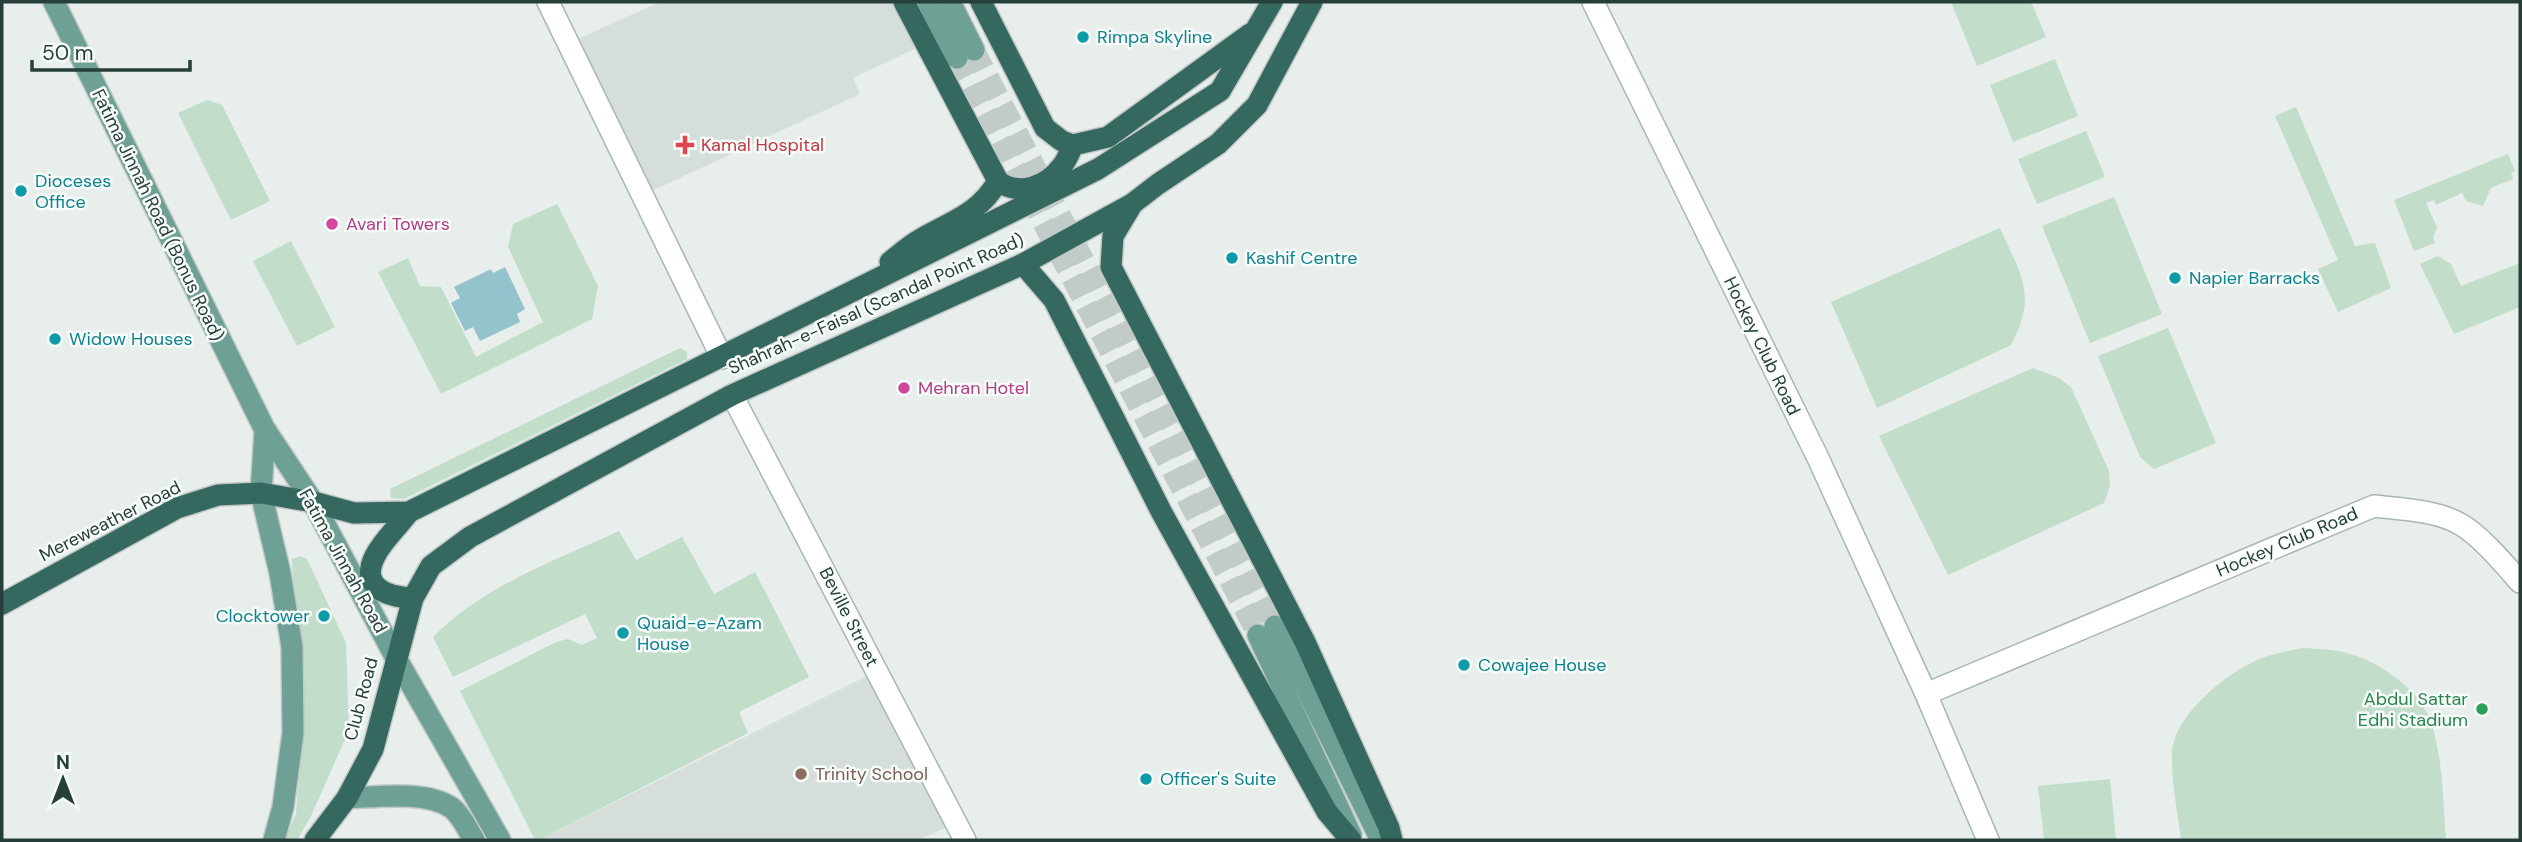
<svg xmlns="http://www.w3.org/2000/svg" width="2522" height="842" viewBox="0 0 2522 842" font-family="'DM Sans',sans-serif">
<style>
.built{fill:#d5deda}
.green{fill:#c2ddca}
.water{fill:#94c3ce}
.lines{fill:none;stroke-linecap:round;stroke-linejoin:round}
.major-tunnel{stroke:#c1cbc8;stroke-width:21;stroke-dasharray:21 10;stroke-linecap:butt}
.minor-casing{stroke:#aab6b2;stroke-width:24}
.major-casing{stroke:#c3c9c8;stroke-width:24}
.highway-casing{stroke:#c3c9c8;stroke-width:24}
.minor{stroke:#fff;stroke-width:21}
.major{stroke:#6fa095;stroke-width:21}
.highway{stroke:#356960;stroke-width:21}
.culture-dot{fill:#0f9aa8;stroke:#f7fbf9;stroke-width:2.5}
.health-dot{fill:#e0444e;stroke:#f7fbf9;stroke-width:2.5}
.hotel-dot{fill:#d1479c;stroke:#f7fbf9;stroke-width:2.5}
.leisure-dot{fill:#2e9e5b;stroke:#f7fbf9;stroke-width:2.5}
.education-dot{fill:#8d6e63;stroke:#f7fbf9;stroke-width:2.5}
.labels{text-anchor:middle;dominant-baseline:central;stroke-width:5;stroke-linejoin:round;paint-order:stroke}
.culture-label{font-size:18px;fill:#0d838f;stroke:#f7fbf9;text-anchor:start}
.health-label{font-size:18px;fill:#be3a42;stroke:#f7fbf9;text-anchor:start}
.street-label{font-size:18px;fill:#273f3a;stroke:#f7fbf9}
.hotel-label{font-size:18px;fill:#b23c85;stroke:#f7fbf9;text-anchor:start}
.leisure-label{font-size:18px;fill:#27864d;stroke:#f7fbf9;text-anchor:end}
.education-label{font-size:18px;fill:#785e54;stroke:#f7fbf9;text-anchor:start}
</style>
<rect width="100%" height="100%" fill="#e7eeeb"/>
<!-- built -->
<g class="built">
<polygon points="660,2 904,2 925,44 853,78 860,94 643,195 569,43"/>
<polygon points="877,671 956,823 919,840 539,840"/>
</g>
<!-- green -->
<g class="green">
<polygon points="1951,2 2031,2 2046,37 1977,66"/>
<polygon points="2055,59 2078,116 2013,142 1990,85"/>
<polygon points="207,100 222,105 270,201 231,220 178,113"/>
<polygon points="2296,107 2355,246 2375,243 2391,288 2338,312 2318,269 2338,260 2275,116"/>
<polygon points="2086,131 2105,177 2037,204 2018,159"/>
<polygon points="2508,154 2515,171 2511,173 2513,179 2491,188 2483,206 2466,201 2462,193 2436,205 2434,200 2426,203 2437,227 2433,237 2435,243 2414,251 2394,200"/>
<polygon points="2114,197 2162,314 2090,343 2042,226"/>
<polygon points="557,204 598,286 592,319 441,394 378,272 408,258 420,286 441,287 476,357 543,322 508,247 513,224"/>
<path d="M2000,228c21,48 38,66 11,117l-134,63 -46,-106z"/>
<polygon points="291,241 335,327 297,346 253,261"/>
<polygon points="2438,256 2451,264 2461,286 2520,263 2520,307 2454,334 2420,264"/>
<polygon points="2168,328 2216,443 2154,469 2140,457 2098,356"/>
<polygon points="680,348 687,352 687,359 404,499 391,498 390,489"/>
<polygon points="2033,368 2059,378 2071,387 2109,471 2110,486 2104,503 1948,575 1879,436"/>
<path d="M619,531l17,29 46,-23 32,57 41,-22 54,105 -70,35 9,21 -209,107h-4l-75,-149 96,-49 12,-3 14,6 15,-7 -12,-24 -132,63 -20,-40c50,-51 123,-77 186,-106z"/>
<polygon points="300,556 307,559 346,643 349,730 311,816 297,840 285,840 296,814 300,765 292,559"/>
<path d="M2302,648c16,1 32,1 48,6 30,8 71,37 81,68 12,37 12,80 15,118h-265c-3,-27 -10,-58 -9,-86 1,-39 58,-85 93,-97 11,-4 25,-6 37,-9z"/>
<polygon points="2110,779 2116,840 2044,840 2038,786"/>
</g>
<!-- water -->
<polygon class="water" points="505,267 525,309 517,314 520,322 480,341 473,327 465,331 451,303 460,298 454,287 491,269 493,273"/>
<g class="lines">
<!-- major-tunnel -->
<g class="major-tunnel">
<polyline points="974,50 1275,626"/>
<polyline points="957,58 1258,635"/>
</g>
<defs>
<g id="minor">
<polyline points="548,2 722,358"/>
<polyline points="1593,2 1818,458 1926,694 1988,840"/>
<polyline points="732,395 965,840"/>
<path d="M1926,694l448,-188c26,3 62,4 86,18 20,11 45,41 60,58"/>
</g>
<g id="major">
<polyline points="54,2 264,428 313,502 396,658 500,840"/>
<polyline points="928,2 957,58"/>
<polyline points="950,2 974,50"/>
<polyline points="265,430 261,493 280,573 292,647 293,733 283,807 274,840"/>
<polyline points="1275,626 1381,840"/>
<polyline points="1258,635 1351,835"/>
<path d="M347,798c30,-1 79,-8 105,10 9,7 16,22 22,32"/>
</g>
<g id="highway">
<polyline points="981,2 1045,128 1062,141 1073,145 1108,137 1250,34"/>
<path d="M998,181c21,16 49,5 64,-15 5,-6 8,-14 11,-21"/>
<polyline points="1131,206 1113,236 1111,267 1305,642 1389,828 1392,840"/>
<path d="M890,262c10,-8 20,-17 31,-23 31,-18 58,-25 77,-58l-94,-179"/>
<polyline points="1023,264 1054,300 1162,513 1327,812 1351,840"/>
<path d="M409,512c-10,14 -26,28 -34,44 -16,32 13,41 38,42"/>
<polyline points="2,604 177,508 218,495 261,493 313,502 354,513 409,512 1098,169 1220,91 1272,2"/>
<polyline points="315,840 347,798 373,749 413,598 431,566 470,537 732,395 1023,264 1132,204 1158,184 1218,144 1257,105 1312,2"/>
</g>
</defs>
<!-- minor casing -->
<use href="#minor" class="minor-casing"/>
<!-- major casing -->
<use href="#major" class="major-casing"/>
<!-- highway casing -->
<use href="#highway" class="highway-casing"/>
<!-- minor -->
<use href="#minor" class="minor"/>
<!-- major -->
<use href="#major" class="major"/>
<!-- highway -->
<use href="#highway" class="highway"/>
</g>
<!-- markers -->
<g class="culture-dot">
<circle cx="1083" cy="37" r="7"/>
<circle cx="21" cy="191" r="7"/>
<circle cx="1232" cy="258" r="7"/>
<circle cx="2175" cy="278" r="7"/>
<circle cx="55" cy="339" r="7"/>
<circle cx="324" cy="616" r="7"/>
<circle cx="623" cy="633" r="7"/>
<circle cx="1464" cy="665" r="7"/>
<circle cx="1146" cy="779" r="7"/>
</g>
<path class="health-dot" d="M681.5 134.5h7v7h7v7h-7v7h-7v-7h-7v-7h7z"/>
<g class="hotel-dot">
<circle cx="332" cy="224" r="7"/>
<circle cx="904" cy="388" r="7"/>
</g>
<circle class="leisure-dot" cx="2482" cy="709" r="7"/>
<circle class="education-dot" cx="801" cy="774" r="7"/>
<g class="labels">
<!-- culture labels -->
<g class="culture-label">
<text x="1097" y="37">Rimpa Skyline</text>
<text x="35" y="181">Dioceses<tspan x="35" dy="21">Office</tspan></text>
<text x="1246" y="258">Kashif Centre</text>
<text x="2189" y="278">Napier Barracks</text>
<text x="69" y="339">Widow Houses</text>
<text x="310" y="616" text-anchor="end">Clocktower</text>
<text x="637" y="623">Quaid-e-Azam<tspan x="637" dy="21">House</tspan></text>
<text x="1478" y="665">Cowajee House</text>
<text x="1160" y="779">Officer's Suite</text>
</g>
<!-- health labels -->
<g class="health-label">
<text x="701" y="145">Kamal Hospital</text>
</g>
<!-- street labels -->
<g class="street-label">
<text transform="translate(158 215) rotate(64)">Fatima Jinnah Road (Bonus Road)</text>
<text transform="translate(876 304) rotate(-24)">Shahrah-e-Faisal (Scandal Point Road)</text>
<text transform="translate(1762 346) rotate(64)">Hockey Club Road</text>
<text transform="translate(110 521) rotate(-27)">Mereweather Road</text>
<text transform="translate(2287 542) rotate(-23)">Hockey Club Road</text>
<text transform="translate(343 561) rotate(61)">Fatima Jinnah Road</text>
<text transform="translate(849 617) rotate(63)">Beville Street</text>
<text transform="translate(361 699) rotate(-75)">Club Road</text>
</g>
<!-- hotel labels -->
<g class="hotel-label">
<text x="346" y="224">Avari Towers</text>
<text x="918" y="388">Mehran Hotel</text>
</g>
<!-- leisure labels -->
<g class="leisure-label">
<text x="2468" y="699">Abdul Sattar<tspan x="2468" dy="21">Edhi Stadium</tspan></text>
</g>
<!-- education labels -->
<g class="education-label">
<text x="815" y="774">Trinity School</text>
</g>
</g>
<!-- border -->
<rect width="2522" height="842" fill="none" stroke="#273f3a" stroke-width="7"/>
<!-- north arrow -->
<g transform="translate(63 779)" stroke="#f7fbf9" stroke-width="5" paint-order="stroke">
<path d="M0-5L12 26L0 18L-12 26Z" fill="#273f3a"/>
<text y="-10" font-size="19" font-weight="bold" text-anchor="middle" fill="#273f3a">N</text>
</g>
<!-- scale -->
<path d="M32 60v10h158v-10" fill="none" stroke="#273f3a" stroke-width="3.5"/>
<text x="42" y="60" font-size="21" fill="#273f3a" stroke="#f7fbf9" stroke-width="5" paint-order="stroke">50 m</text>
</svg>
